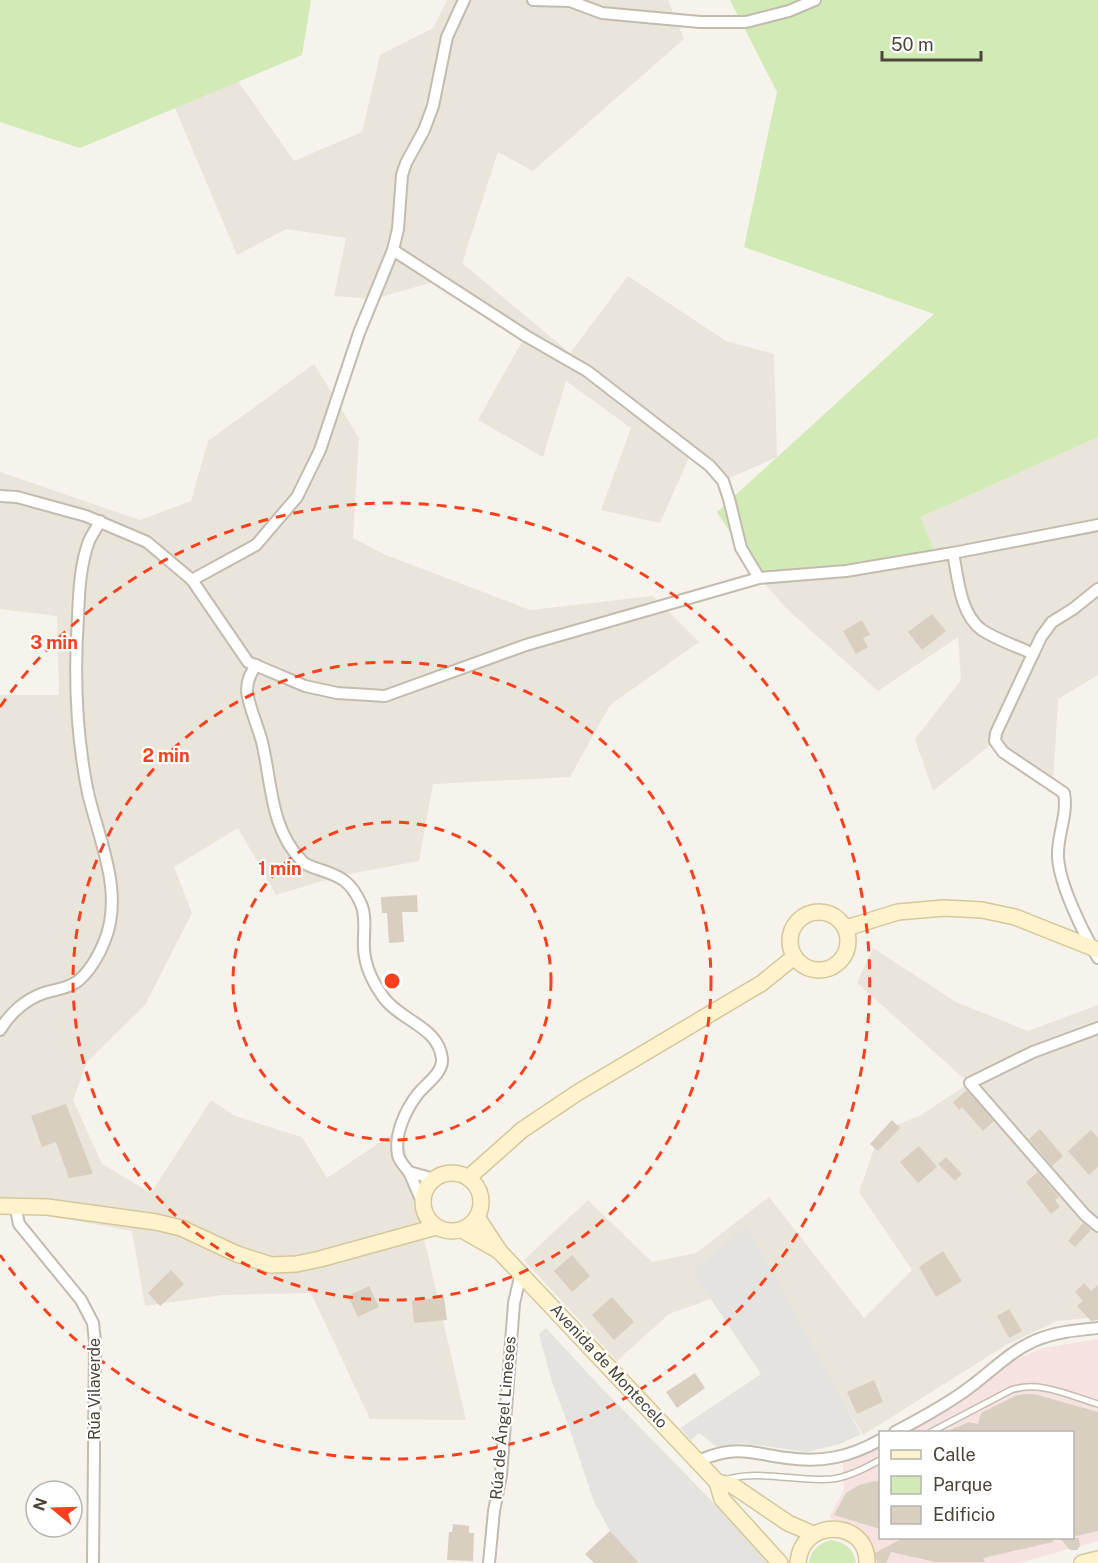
<svg xmlns="http://www.w3.org/2000/svg" width="1098" height="1563" viewBox="0 0 1098 1563" font-family="'Public Sans',sans-serif">
<style>
.residential{fill:#eae5da}
.medical{fill:#f6e3e0}
.green{fill:#d2eab5}
.parking{fill:#e5e3e0}
.building{fill:#d8cfc1}
.lines{fill:none;stroke-linecap:round;stroke-linejoin:round}
.lane-casing{stroke:#c2bbae;stroke-width:8}
.street-casing{stroke:#c2bbae;stroke-width:14}
.secondary-casing{stroke:#d6c79b;stroke-width:18}
.lane{stroke:#fff;stroke-width:5}
.street{stroke:#fff;stroke-width:10}
.secondary{stroke:#fff3cd;stroke-width:15}
.ring{fill:none;stroke:#fc3f1d;stroke-width:3;stroke-dasharray:10 8}
.labels{text-anchor:middle;dominant-baseline:central;stroke-width:4.5;stroke-linejoin:round;paint-order:stroke}
.street-label{font-size:16px;fill:#4b4439;stroke:#fff}
.centre{fill:#fc3f1d;stroke:#fff;stroke-width:3}
.ring-label{font-size:18px;text-anchor:middle;font-weight:bold;fill:#fc3f1d;stroke:#fff;stroke-width:4.5;stroke-linejoin:round;paint-order:stroke}
</style>
<rect width="100%" height="100%" fill="#f6f3ec"/>
<!-- residential -->
<g class="residential">
<polygon points="447,0 668,0 684,39 533,171 498,152 462,263 570,353 628,276 726,341 774,354 777,457 723,481 692,451 660,523 601,510 631,428 566,381 543,457 478,420 525,336 440,280 374,299 334,296 346,238 286,229 237,255 175,108 238,81 294,161 362,132 380,55 433,28"/>
<polygon points="314,364 359,438 353,538 386,555 530,610 653,596 699,642 610,705 570,777 433,784 419,861 339,876 276,895 238,828 174,867 192,913 145,1005 87,1062 73,1100 102,1164 151,1193 211,1100 235,1116 302,1137 327,1178 401,1128 423,1234 466,1420 370,1419 311,1293 222,1295 145,1306 132,1231 0,1207 0,695 59,695 57,616 0,609 0,472 140,520 191,501 208,441"/>
<polygon points="1098,437 1098,675 1058,699 1053,784 995,741 933,791 915,739 961,680 958,637 878,691 787,609 759,578 936,556 921,517"/>
<polygon points="873,948 956,1002 1028,1031 1098,1005 1098,1317 1057,1321 1006,1345 863,1435 770,1278 669,1314 617,1361 524,1260 588,1200 652,1262 696,1253 769,1197 864,1318 912,1270 859,1192 880,1132 921,1115 969,1083 857,983"/>
</g>
<!-- medical -->
<polygon class="medical" points="1098,1339 1098,1541 1018,1563 877,1563 869,1541 860,1529 829,1518 844,1489 843,1462 880,1444 880,1538 1072,1538 1072,1432 902,1432 966,1398 1004,1364 1044,1348"/>
<!-- green -->
<g class="green">
<polygon points="0,0 311,0 302,55 80,148 0,122"/>
<polygon points="730,0 1098,0 1098,437 921,517 936,556 759,578 717,512 934,314 744,247 777,92"/>
<path d="M831,1540c14,2 22,8 25,23h-47c2,-13 9,-19 22,-23z"/>
</g>
<!-- parking -->
<g class="parking">
<polygon points="747,1226 861,1434 840,1444 807,1452 741,1443 717,1447 699,1433 691,1440 680,1428 761,1374 692,1271"/>
<polygon points="546,1328 595,1381 772,1563 639,1563 610,1531 594,1502 569,1427 552,1382 539,1334"/>
</g>
<!-- building -->
<g class="building">
<polygon points="932,614 946,631 922,650 908,632"/>
<polygon points="862,620 870,635 863,638 868,647 856,654 843,631"/>
<polygon points="417,895 418,912 402,912 404,942 389,943 387,913 382,913 381,897"/>
<polygon points="967,1090 994,1121 983,1131 962,1107 959,1110 953,1102"/>
<polygon points="66,1104 93,1174 69,1178 56,1142 42,1147 31,1116"/>
<polygon points="892,1120 900,1128 878,1151 870,1144"/>
<polygon points="1040,1129 1063,1156 1052,1166 1029,1139"/>
<polygon points="1091,1130 1098,1138 1098,1167 1089,1175 1068,1151"/>
<polygon points="919,1146 937,1167 918,1183 900,1162"/>
<polygon points="946,1157 962,1174 955,1181 938,1164"/>
<polygon points="1038,1172 1059,1197 1055,1200 1060,1207 1051,1214 1026,1182"/>
<polygon points="1083,1223 1091,1230 1075,1247 1068,1241"/>
<polygon points="943,1251 962,1281 936,1297 919,1267"/>
<polygon points="572,1255 590,1276 572,1292 554,1271"/>
<polygon points="171,1270 184,1284 160,1306 148,1293"/>
<polygon points="1084,1283 1091,1291 1098,1285 1098,1320 1091,1321 1077,1306 1083,1301 1075,1292"/>
<polygon points="369,1286 379,1307 358,1317 348,1296"/>
<polygon points="444,1297 447,1320 414,1323 412,1301"/>
<polygon points="612,1297 634,1322 614,1340 592,1315"/>
<polygon points="1009,1309 1022,1331 1009,1338 997,1316"/>
<polygon points="695,1373 705,1388 677,1408 666,1392"/>
<polygon points="874,1380 883,1402 857,1414 847,1392"/>
<polygon points="1024,1394 1034,1394 1098,1412 1098,1531 1072,1537 1072,1432 945,1432 969,1422 978,1424 981,1413 1015,1396"/>
<polygon points="875,1481 880,1482 880,1529 834,1515 846,1493 859,1485"/>
<polygon points="453,1524 469,1526 469,1533 474,1533 473,1561 447,1560 449,1532 452,1532"/>
<polygon points="610,1531 639,1563 594,1563 585,1554"/>
<polygon points="903,1538 1053,1538 1053,1542 983,1558 985,1562 935,1562 891,1552 886,1563 877,1563 875,1553"/>
<polygon points="1060,1538 1079,1538 1080,1546 1077,1550 1070,1550"/>
</g>
<g class="lines">
<defs>
<g id="lane">
<path d="M931,1432l80,-42c28,-10 59,6 87,14"/>
<path d="M728,1479c35,-9 69,3 104,0 17,-2 34,-11 48,-19"/>
</g>
<g id="street">
<polyline points="533,0 570,1 602,13 700,22 746,22 789,11 815,0"/>
<polyline points="393,250 526,336 587,371 710,466 723,481 729,499 741,548 759,578"/>
<polyline points="0,496 17,497 86,516 147,542 192,580 248,662 305,686 337,693 385,696 526,645 759,578 846,571 953,553 1098,525"/>
<path d="M953,553c5,25 7,61 29,77 15,10 35,16 51,24l-37,79 -1,8 8,11 61,41c4,21 -6,40 -6,60 -1,28 26,81 40,105"/>
<polyline points="192,580 256,545 297,497 320,450 359,333 393,250 398,229 402,175 406,163 424,130 433,106 447,37 464,0"/>
<polyline points="1033,654 1041,637 1052,622 1073,609 1098,589"/>
<path d="M256,665c-5,8 -9,15 -9,25 0,12 12,39 15,52 10,41 8,87 40,119 3,4 10,6 16,8 22,7 33,12 43,35 6,13 2,31 3,45 1,19 9,34 20,49 17,23 55,29 58,61 1,15 -18,26 -25,36 -12,16 -23,40 -19,60 2,8 8,12 12,19 4,9 8,19 13,29"/>
<polyline points="1098,1028 1033,1052 970,1083 1085,1215 1098,1226"/>
<path d="M0,1030c10,-17 26,-31 44,-37 13,-4 23,-4 34,-12 13,-11 21,-26 27,-41 19,-48 -6,-100 -17,-147 -12,-58 -14,-117 -10,-176 1,-25 2,-52 11,-76 3,-7 8,-13 11,-20"/>
<polyline points="409,1172 434,1179"/>
<polyline points="15,1205 19,1224 81,1300 93,1323 95,1342 93,1563"/>
<path d="M895,1432c27,-14 55,-29 79,-48 21,-16 36,-32 60,-43 20,-9 43,-11 64,-13"/>
<path d="M697,1461c9,-3 20,-8 31,-9 20,-3 39,4 59,6 35,5 63,-1 93,-18"/>
<polyline points="489,1563 494,1511 501,1475 514,1303 521,1273"/>
</g>
<g id="secondary">
<circle cx="819" cy="941" r="29"/>
<polyline points="846,928 898,912 944,908 982,910 1015,917 1098,950"/>
<circle cx="452" cy="1202" r="29"/>
<polyline points="468,1178 522,1130 577,1093 762,983 794,957"/>
<polyline points="0,1206 47,1207 156,1222 181,1228 237,1254 271,1265 296,1264 320,1259 436,1227"/>
<polyline points="477,1217 500,1252 717,1482 722,1499 780,1563"/>
<polyline points="462,1230 499,1251"/>
<polyline points="717,1482 732,1485 788,1523 813,1534"/>
<path d="M798,1563c3,-46 70,-44 69,0"/>
<polyline points="1082,1563 1098,1559"/>
</g>
</defs>
<!-- lane casing -->
<use href="#lane" class="lane-casing"/>
<!-- street casing -->
<use href="#street" class="street-casing"/>
<!-- secondary casing -->
<use href="#secondary" class="secondary-casing"/>
<!-- lane -->
<use href="#lane" class="lane"/>
<!-- street -->
<use href="#street" class="street"/>
<!-- secondary -->
<use href="#secondary" class="secondary"/>
</g>
<!-- distance rings -->
<g class="ring">
<circle cx="392" cy="981" r="159"/>
<circle cx="392" cy="981" r="319"/>
<path d="M0 707A478 478 0 1 1 0 1255"/>
</g>
<g class="labels">
<!-- street labels -->
<g class="street-label">
<text transform="translate(609 1366) rotate(47)">Avenida de Montecelo</text>
<text transform="translate(94 1389) rotate(-90)">Rúa Vilaverde</text>
<text transform="translate(503 1418) rotate(-85)">Rúa de Ángel Limeses</text>
</g>
</g>
<circle cx="392" cy="981" r="9" class="centre"/>
<g class="ring-label">
<text x="54" y="649">3 min</text>
<text x="166" y="762">2 min</text>
<text x="280" y="875">1 min</text>
</g>
<!-- legend -->
<rect x="879" y="1431" width="195" height="108" fill="#ffffff" stroke="#b7b4b0" stroke-width="1.5"/>
<rect x="891" y="1450" width="30" height="9" fill="#fff3cd" stroke="#b7b4b0" stroke-width="1.5"/>
<text x="933" y="1461" font-size="18" fill="#4b4439">Calle</text>
<rect x="891" y="1476" width="30" height="18" fill="#d2eab5" stroke="#b7b4b0" stroke-width="1.5"/>
<text x="933" y="1491" font-size="18" fill="#4b4439">Parque</text>
<rect x="891" y="1506" width="30" height="18" fill="#d8cfc1" stroke="#b7b4b0" stroke-width="1.5"/>
<text x="933" y="1521" font-size="18" fill="#4b4439">Edificio</text>
<!-- north arrow -->
<g transform="translate(54 1509) rotate(289)"><circle r="28" fill="#ffffff" stroke="#b7b4b0" stroke-width="1.5"/>
<path d="M0-4.5L10 22L0 15L-10 22Z" fill="#fc3f1d"/>
<text y="-9" font-size="16" font-weight="bold" text-anchor="middle" fill="#4b4439">N</text>
</g>
<!-- scale -->
<path d="M882 51v9h99v-9" fill="none" stroke="#4b4439" stroke-width="3"/>
<text x="891" y="51" font-size="18" fill="#4b4439" stroke="#ffffff" stroke-width="4.5" paint-order="stroke">50 m</text>
</svg>
